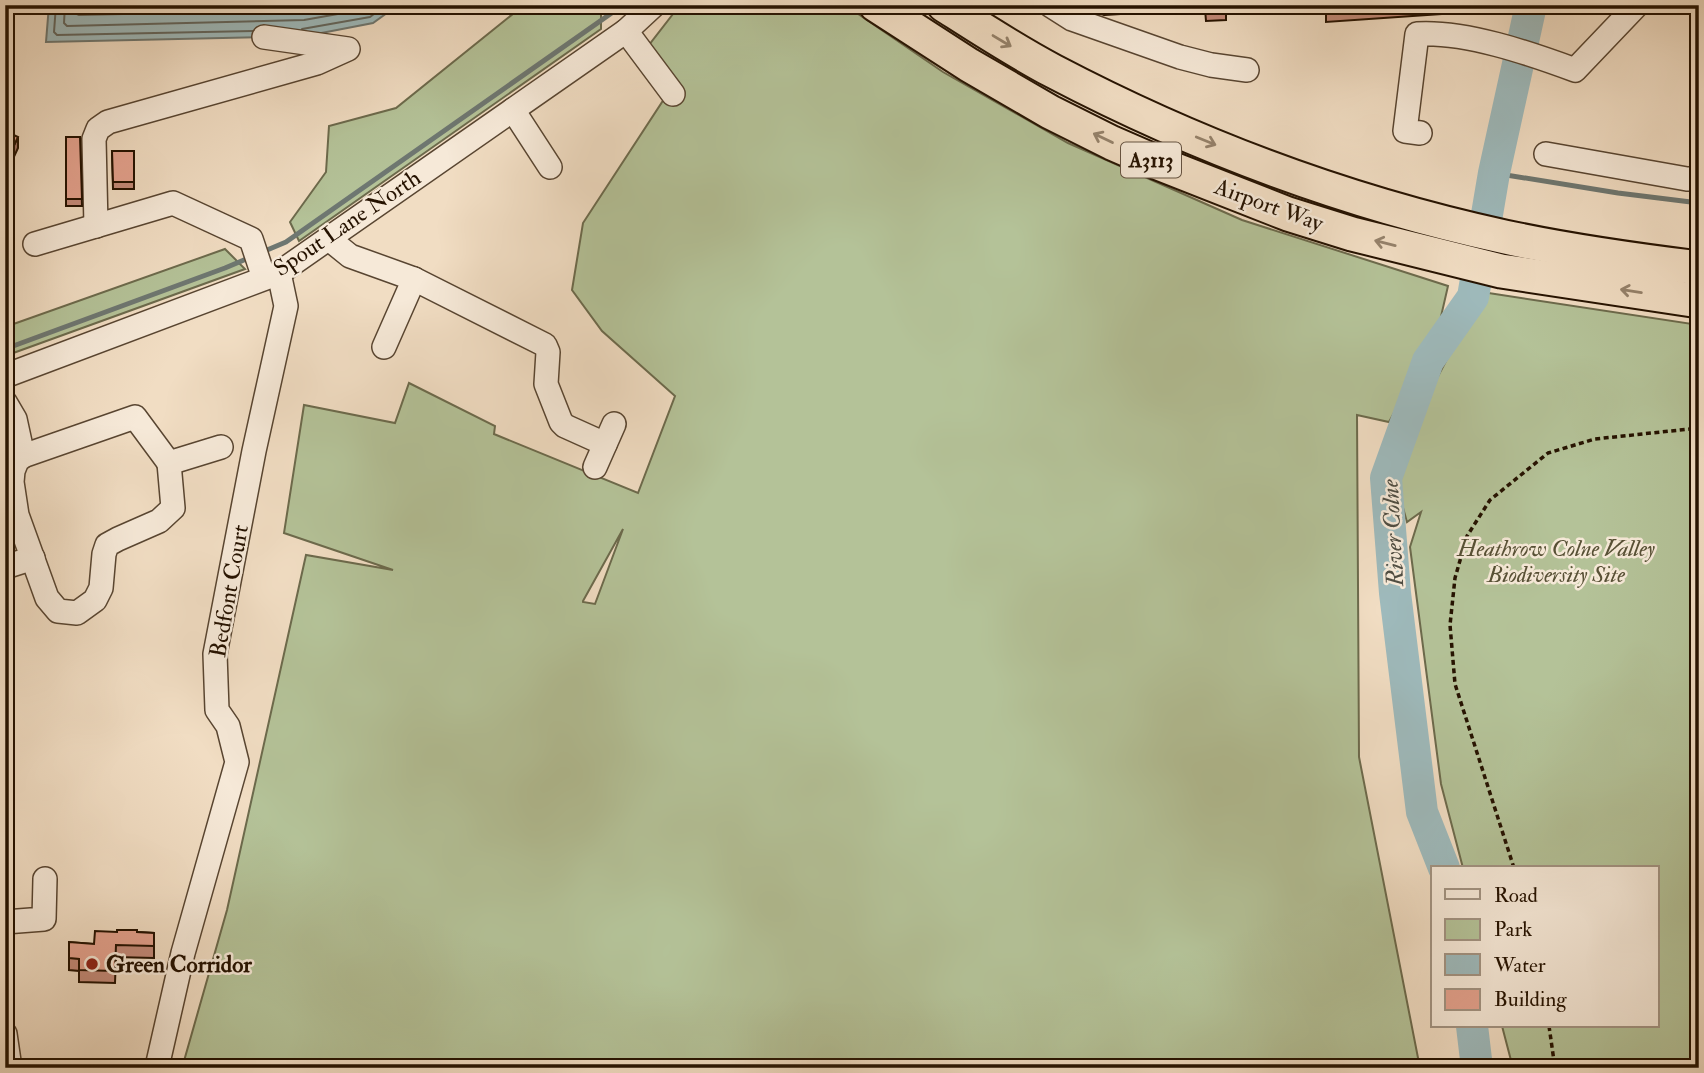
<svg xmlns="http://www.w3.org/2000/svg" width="1704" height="1073" viewBox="0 0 1704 1073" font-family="'IM FELL Double Pica',serif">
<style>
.green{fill:#b4c298;stroke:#6c6a4c;stroke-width:2;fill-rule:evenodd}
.water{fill:#9ebabc;stroke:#6e7771;stroke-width:2}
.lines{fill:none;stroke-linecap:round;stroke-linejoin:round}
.shore{stroke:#62665e;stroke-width:2}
.stream{stroke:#6e7771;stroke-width:5}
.river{stroke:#9ebabc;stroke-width:32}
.minor-casing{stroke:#584531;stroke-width:26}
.highway-casing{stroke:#251200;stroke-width:37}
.path{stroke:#251200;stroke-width:3.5;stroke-dasharray:5 3.5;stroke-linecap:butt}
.minor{stroke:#f6e9d8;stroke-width:23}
.highway{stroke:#f1ddc3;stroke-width:33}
.wall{fill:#c48b7a;stroke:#251200;stroke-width:2}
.shaded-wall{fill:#a07163;stroke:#251200;stroke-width:2}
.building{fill:#e4a28e;stroke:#251200;stroke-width:2}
.oneway{stroke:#95826b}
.poi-dot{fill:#8f2418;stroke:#f6e9d8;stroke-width:2.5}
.labels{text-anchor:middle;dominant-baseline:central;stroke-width:5;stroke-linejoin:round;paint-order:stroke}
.shield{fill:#f6e9d8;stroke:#645241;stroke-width:2}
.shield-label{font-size:21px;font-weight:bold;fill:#251200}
.street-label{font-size:23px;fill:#251200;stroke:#f6e9d8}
.park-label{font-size:23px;font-style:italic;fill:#575035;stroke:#f6e9d8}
.poi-label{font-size:23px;font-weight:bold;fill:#251200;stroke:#f6e9d8;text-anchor:start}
.water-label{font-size:24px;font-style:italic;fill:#4f4d42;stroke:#f6e9d8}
</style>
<rect width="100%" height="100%" fill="#f1ddc3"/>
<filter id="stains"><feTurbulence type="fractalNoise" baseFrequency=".00286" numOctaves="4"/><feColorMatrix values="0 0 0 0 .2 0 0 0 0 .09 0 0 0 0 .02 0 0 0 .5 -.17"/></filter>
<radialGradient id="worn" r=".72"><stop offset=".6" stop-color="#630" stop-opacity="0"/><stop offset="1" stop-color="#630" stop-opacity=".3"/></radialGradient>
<!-- green -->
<g class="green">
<polygon points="524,5 598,5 601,13 601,29 299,241 290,222 326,172 329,126 396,108"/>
<path d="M680,5h165l98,67 125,71 174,77 206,66 -11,48 -48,88 -32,-7 2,342 61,311h-1238l45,-158 79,-355 87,15 -109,-37 20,-128 91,18 14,-40 86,43 -1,8 144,59 37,-97 -73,-65 -30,-41 11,-67 81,-124 -15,-54zM623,529l-28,75 -12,-2v-1z"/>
<polygon points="225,249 245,269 5,356 5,327"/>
<polygon points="1482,292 1699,325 1699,1068 1513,1068 1502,1026 1657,1026 1657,868 1463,868 1441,784 1410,547 1421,512 1407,522 1396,483 1434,384"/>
</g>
<!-- water -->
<polygon class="water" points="49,5 398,5 373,23 306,36 46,42"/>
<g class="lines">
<!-- shore -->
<g class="shore">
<polyline points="56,5 54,32 57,35 253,31"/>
<polyline points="65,5 64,23 67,26 304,20 366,9 371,5"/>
<polyline points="75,5 75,13 79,15 302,10 328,5"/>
<polyline points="302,29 370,17 386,5"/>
</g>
<!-- stream -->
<g class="stream">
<polyline points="1494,173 1618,193 1699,203"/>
<polyline points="260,253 286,242 623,5"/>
<polyline points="5,349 225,268 251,257"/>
</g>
<!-- river -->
<g class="river">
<polyline points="1444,868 1422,812 1395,593 1386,478 1428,361 1473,297 1494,173 1531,5"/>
<polyline points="1472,1026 1477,1068"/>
</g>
<defs>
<g id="minor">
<polyline points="1050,5 1072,19 1180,57 1211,65 1247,70"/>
<polyline points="626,31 673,94"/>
<polyline points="513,110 550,167"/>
<path d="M1420,133l-15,-2 12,-97c48,-3 112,19 158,36l62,-65"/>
<polyline points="1546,154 1687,179 1699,179"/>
<polyline points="96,226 94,139 98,129 108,122 317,63 348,49 264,37"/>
<polyline points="329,239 350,256 414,279 384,347"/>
<polyline points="35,244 173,203 251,239 264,278"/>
<polyline points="414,279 545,345 548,352 546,384 561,422 565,426 605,444"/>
<polyline points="5,376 279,273 626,31 654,5"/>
<polyline points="5,402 15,419 23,456 17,461 13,471 12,482 17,515 47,598 58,611 77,613 95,600 101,588 104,554 107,545 118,539 159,521 173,508 169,463"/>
<polyline points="23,456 135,417 169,463 221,447"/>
<polyline points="595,467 614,424"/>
<polyline points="5,567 33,558"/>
<polyline points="5,922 44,919 45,879"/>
<polyline points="5,1034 10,1068"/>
<polyline points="160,1068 157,1067 183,953 237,762 228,726 217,710 215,654 254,451 286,306 279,273"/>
</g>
<g id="highway">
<polyline points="876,5 969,65 1050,112 1112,143 1158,163 1288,214 1352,234 1501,271 1699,301"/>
<path d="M944,5c36,23 71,46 109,66 141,74 296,132 452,166 64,14 129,23 194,31"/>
</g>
</defs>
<!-- minor casing -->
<use href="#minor" class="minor-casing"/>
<!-- highway casing -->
<use href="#highway" class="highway-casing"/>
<!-- path -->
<g class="path">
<polyline points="1514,868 1455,684 1450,625 1455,578 1467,536 1490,500 1548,453 1595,439 1699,428"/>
<polyline points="1549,1026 1555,1068"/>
</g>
<!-- minor -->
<use href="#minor" class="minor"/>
<!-- highway -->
<use href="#highway" class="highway"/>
</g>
<!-- wall -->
<g class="wall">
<polygon points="1081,5 1260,5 1226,8 1226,20 1206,21 1205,9 1104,15 1081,7"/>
<polygon points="1326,5 1441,5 1441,14 1326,22"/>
<polygon points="66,137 80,137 82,206 66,206"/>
<polygon points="112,151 134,151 134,189 113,189"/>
<polygon points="137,932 154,933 154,958 116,957 115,983 79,982 79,971 69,970 69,942 94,944"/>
</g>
<!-- shaded-wall -->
<polygon class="shaded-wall" points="18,137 18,148 5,176 5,164"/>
<!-- building -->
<g class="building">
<polygon points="1206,5 1226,5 1226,8 1206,10"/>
<polygon points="1326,5 1401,5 1326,11"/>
<polygon points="5,131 18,137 5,164"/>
<polygon points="66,137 80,137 82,199 66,199"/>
<polygon points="112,151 134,151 134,182 113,182"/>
<polygon points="117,930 137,930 137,932 154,933 154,946 116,945 115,971 79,970 79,959 69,958 69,942 94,944 95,931 117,932"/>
</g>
<!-- one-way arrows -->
<defs><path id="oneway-shaft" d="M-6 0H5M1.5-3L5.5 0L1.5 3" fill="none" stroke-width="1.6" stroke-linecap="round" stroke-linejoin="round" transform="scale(1.75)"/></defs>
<g class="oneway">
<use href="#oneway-shaft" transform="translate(1002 41) rotate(31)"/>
<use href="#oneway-shaft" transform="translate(1103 138) rotate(-154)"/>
<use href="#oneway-shaft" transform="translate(1206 141) rotate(22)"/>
<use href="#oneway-shaft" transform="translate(1385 243) rotate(-166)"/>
<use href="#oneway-shaft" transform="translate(1631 291) rotate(-171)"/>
</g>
<!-- markers -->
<circle class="poi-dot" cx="92" cy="964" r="7"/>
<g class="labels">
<!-- shield labels -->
<rect class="shield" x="1121" y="142.5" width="60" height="35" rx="5"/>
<g class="shield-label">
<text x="1151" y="160">A3113</text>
</g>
<!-- street labels -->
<g class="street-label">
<text transform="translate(1269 205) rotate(20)">Airport Way</text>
<text transform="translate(347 223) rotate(-34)">Spout Lane North</text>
<text transform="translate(229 591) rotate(-80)">Bedfont Court</text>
</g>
<!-- park labels -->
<g class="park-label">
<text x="1556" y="548">Heathrow Colne Valley<tspan x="1556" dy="26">Biodiversity Site</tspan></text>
</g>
<!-- poi labels -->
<g class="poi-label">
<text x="106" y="964">Green Corridor</text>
</g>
<!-- water labels -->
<g class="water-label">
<text transform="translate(1393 533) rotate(-93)">River Colne</text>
</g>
</g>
<!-- margin -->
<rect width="1704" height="1073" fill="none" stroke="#f1ddc3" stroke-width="28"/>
<rect x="7" y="7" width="1690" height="1059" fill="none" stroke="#251200" stroke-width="3.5"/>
<rect x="14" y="14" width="1676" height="1045" fill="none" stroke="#251200" stroke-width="2"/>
<!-- legend -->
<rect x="1431" y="866" width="228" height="161" fill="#f6e9d8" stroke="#a29382" stroke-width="2"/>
<rect x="1445" y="889" width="35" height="10" fill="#f6e9d8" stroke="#a29382" stroke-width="2"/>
<text x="1494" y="902" font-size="21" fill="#251200">Road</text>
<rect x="1445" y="919" width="35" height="21" fill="#b4c298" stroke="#a29382" stroke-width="2"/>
<text x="1494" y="936" font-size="21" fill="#251200">Park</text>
<rect x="1445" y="954" width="35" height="21" fill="#9ebabc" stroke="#a29382" stroke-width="2"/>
<text x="1494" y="972" font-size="21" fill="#251200">Water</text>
<rect x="1445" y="989" width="35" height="21" fill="#e4a28e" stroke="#a29382" stroke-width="2"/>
<text x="1494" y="1006" font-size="21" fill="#251200">Building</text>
<rect width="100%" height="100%" filter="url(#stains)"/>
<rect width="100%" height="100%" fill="url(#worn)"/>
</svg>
